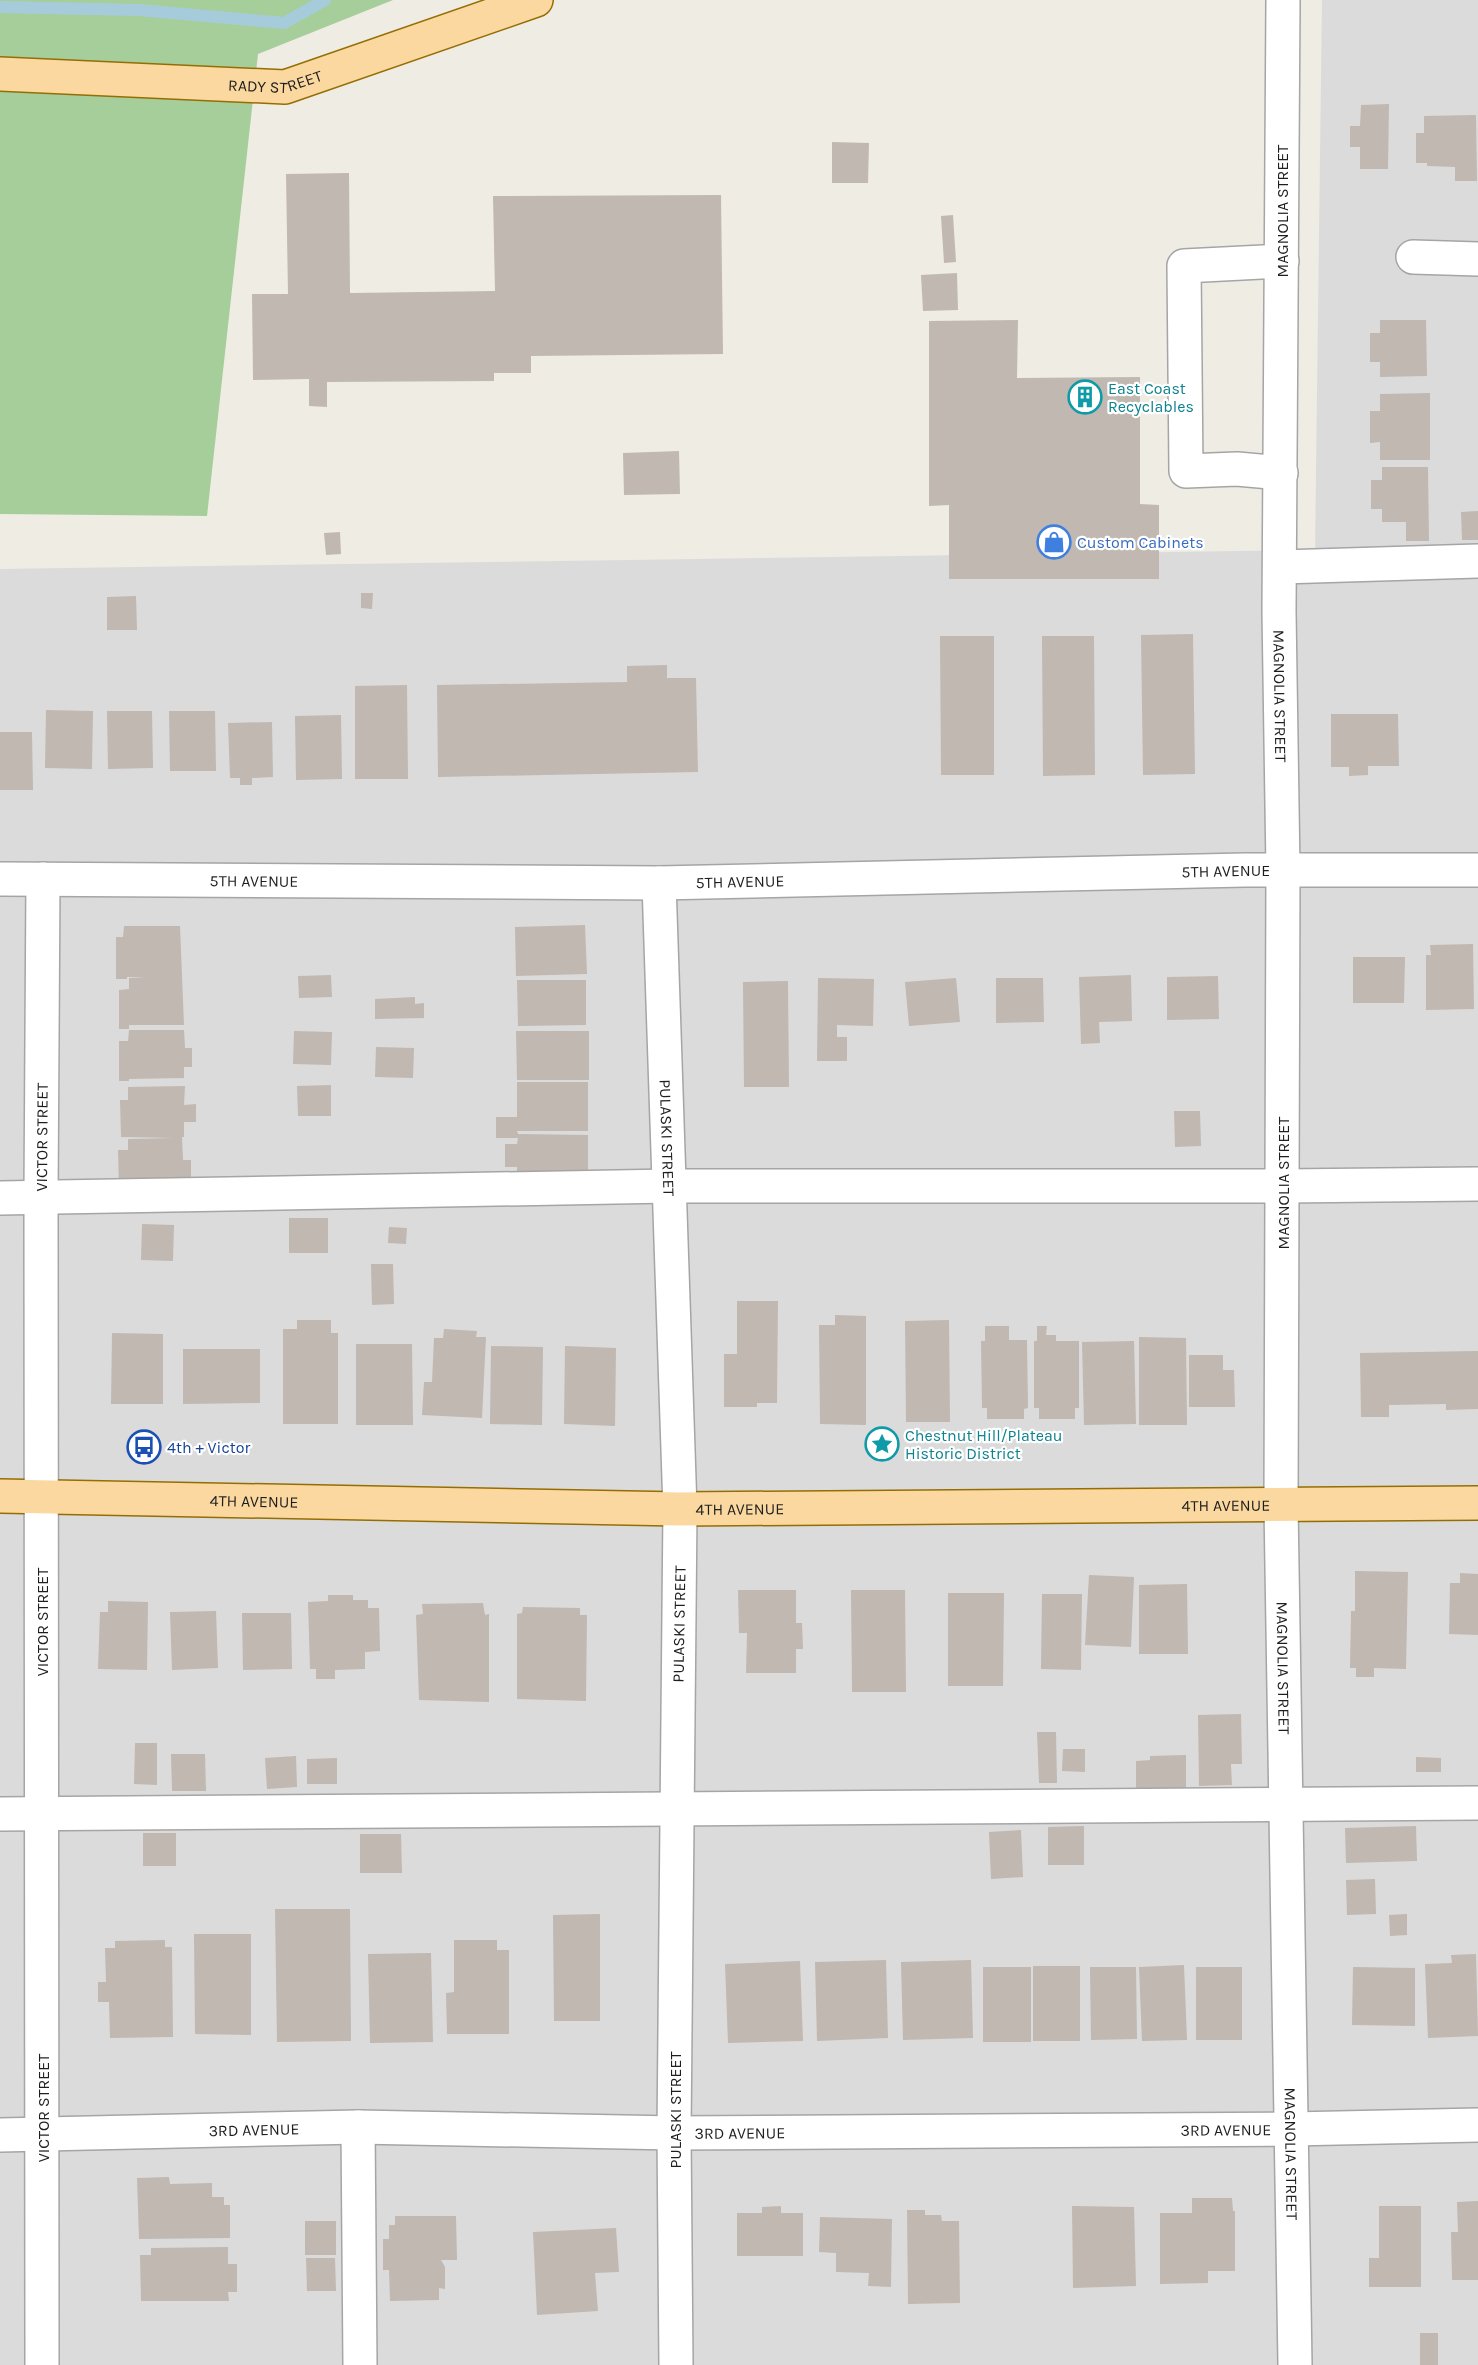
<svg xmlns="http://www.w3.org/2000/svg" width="1478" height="2365" viewBox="0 0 1478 2365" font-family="Karla,sans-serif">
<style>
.residential{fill:#dcdbdb}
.forest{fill:#a6ce9a}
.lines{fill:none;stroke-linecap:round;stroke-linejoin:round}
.stream{stroke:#a6ccdc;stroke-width:12}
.building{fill:#c0b8b1}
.minor-casing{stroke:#a5a5a5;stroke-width:36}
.major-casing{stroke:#956e03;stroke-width:36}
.minor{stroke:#fff;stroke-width:33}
.major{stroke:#fad89f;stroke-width:33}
.labels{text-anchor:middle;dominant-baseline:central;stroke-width:4.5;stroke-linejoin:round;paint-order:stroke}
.street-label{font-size:16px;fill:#1e1e1e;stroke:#fff}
.culture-label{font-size:16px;fill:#0d838f;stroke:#fff;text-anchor:start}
.shop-label{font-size:16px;fill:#366cbe;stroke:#fff;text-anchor:start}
.transit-label{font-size:16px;fill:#164399;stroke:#fff;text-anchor:start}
</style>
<rect width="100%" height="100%" fill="#efece4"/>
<!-- residential -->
<polygon class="residential" points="1322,0 1478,0 1478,2365 0,2365 0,569 1315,550"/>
<!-- forest -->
<polygon class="forest" points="0,0 393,0 258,54 207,516 0,514"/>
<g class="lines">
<!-- stream -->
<polyline class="stream" points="0,7 139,10 284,23 325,0"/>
</g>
<!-- building -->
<g class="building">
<polygon points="1389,104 1388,169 1360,169 1360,147 1350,147 1350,126 1360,126 1361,105"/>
<polygon points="1476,115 1477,181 1455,181 1455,167 1427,166 1427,163 1416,163 1416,133 1424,133 1424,116"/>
<polygon points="832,142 869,143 868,183 832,183"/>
<polygon points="349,173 350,293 495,291 493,196 721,195 723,354 531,356 531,373 494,373 494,381 327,382 327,407 309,406 309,379 253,380 252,294 288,294 286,174"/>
<polygon points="953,215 956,262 944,263 941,216"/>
<polygon points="957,273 958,310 923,311 921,275"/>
<polygon points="1018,320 1017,378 1140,377 1140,504 1159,505 1159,579 949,579 949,505 929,506 929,321"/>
<polygon points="1380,320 1426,320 1427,376 1380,377 1380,362 1370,362 1370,333 1380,333"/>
<polygon points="1430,393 1430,460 1380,460 1380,442 1370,443 1370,411 1380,411 1380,394"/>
<polygon points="679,451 680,494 624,495 623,453"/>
<polygon points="1382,467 1428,467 1429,541 1406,541 1406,522 1382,522 1382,509 1371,509 1371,480 1382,480"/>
<polygon points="1478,511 1478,540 1462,540 1461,512"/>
<polygon points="340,532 341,554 326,555 324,533"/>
<polygon points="361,593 373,593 372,609 361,608"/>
<polygon points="136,596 137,630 107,630 107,597"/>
<polygon points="1193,634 1195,774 1143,775 1141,635"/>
<polygon points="940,636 994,636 994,775 941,775"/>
<polygon points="1042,636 1094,636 1095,775 1043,776"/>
<polygon points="667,665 667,678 696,678 698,772 438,777 437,685 627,682 627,666"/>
<polygon points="407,685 408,779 355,779 355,686"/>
<polygon points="46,710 93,711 92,769 45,768"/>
<polygon points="107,711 152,711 153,768 108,769"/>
<polygon points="169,711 215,711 216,771 170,771"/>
<polygon points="1331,714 1398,714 1399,766 1368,766 1368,775 1349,776 1349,767 1331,767"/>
<polygon points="341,715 342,779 296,780 295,716"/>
<polygon points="272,722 273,777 252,778 252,785 240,785 240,778 230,778 228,723"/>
<polygon points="0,732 32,732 33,790 0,790"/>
<polygon points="585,925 587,974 516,976 515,927"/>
<polygon points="124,926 180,926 184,1025 129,1025 129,1029 119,1029 119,990 129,989 129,978 146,977 127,977 127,979 116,979 116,937 123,937"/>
<polygon points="1473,944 1474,1009 1426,1010 1426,955 1431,955 1430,945"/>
<polygon points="1353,957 1405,957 1404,1003 1353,1003"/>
<polygon points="331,975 332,997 299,998 298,976"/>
<polygon points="1131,975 1132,1021 1099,1022 1100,1043 1081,1044 1079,977"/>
<polygon points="1218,976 1219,1019 1167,1020 1167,977"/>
<polygon points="818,978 874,979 873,1026 837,1025 837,1037 847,1037 847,1061 817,1061"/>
<polygon points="956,978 960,1022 909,1026 905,982"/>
<polygon points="996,978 1043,978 1044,1022 996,1023"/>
<polygon points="517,980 586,980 586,1025 518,1026"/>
<polygon points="788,981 789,1087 744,1087 743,982"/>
<polygon points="415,997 415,1004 424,1003 424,1018 375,1019 375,999"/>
<polygon points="129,1030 184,1030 185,1048 192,1048 192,1067 184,1067 184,1078 129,1079 129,1081 119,1081 119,1041 128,1041"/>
<polygon points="294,1031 332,1032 331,1065 293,1064"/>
<polygon points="516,1031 589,1031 589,1080 517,1080"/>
<polygon points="376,1047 414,1048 413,1078 375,1077"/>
<polygon points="517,1082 588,1082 588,1131 517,1131 518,1134 588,1135 588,1179 517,1179 517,1167 505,1167 505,1144 517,1144 518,1138 496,1138 496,1117 517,1117"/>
<polygon points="331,1085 331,1116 298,1116 297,1086"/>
<polygon points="185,1086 184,1105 196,1104 196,1122 184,1122 184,1137 182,1137 183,1160 191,1160 191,1179 119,1188 118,1150 128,1150 128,1139 174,1138 121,1137 120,1100 128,1100 128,1087"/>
<polygon points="1174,1111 1200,1111 1201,1146 1175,1147"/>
<rect x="289" y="1218" width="39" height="35"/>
<polygon points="142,1224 174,1225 173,1261 141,1260"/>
<polygon points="389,1227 407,1228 406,1244 388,1243"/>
<polygon points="371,1264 393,1264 394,1304 372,1305"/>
<polygon points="737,1301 778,1301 777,1403 757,1403 757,1407 724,1407 724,1354 737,1354"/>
<polygon points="835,1315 866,1316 866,1425 820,1424 819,1325 835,1325"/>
<polygon points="297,1320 331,1320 331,1333 338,1333 338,1424 283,1424 283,1329 297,1329"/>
<polygon points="949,1320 950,1422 906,1422 905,1321"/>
<polygon points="985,1326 1009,1326 1009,1340 1027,1340 1028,1408 1024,1409 1024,1419 987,1419 987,1408 982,1408 981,1341 985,1341"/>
<polygon points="1037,1326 1047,1326 1046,1335 1056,1335 1056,1341 1079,1341 1079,1408 1075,1408 1075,1419 1039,1419 1039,1408 1034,1408 1034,1341 1037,1341"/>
<polygon points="444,1329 477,1331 476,1337 486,1337 482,1418 422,1415 424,1382 432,1382 434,1338 443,1338"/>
<polygon points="112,1333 163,1334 163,1404 111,1404"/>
<polygon points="1139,1337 1186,1338 1187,1425 1139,1425"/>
<polygon points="1134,1341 1136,1424 1084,1425 1082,1342"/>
<polygon points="356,1344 412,1344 413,1425 356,1425"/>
<polygon points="491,1346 543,1347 542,1425 490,1424"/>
<polygon points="565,1346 616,1348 615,1426 564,1424"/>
<polygon points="183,1349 260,1349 260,1403 183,1404"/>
<polygon points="1478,1351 1478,1409 1446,1410 1446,1404 1389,1405 1389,1417 1361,1417 1360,1353"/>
<polygon points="1189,1355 1223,1355 1223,1370 1234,1370 1235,1407 1189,1407"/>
<polygon points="1355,1571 1408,1572 1406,1669 1374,1668 1374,1677 1356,1677 1356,1668 1350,1668 1351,1611 1355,1611"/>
<polygon points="1460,1573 1478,1574 1478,1635 1449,1634 1450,1583 1460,1583"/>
<polygon points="1089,1575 1134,1577 1131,1647 1085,1645"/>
<polygon points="1187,1584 1188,1654 1139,1654 1139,1585"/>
<polygon points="738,1590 796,1590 796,1623 802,1623 803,1649 796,1649 796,1673 746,1673 747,1633 739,1633"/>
<polygon points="851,1590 905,1590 906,1692 852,1692"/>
<polygon points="948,1593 1004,1593 1003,1686 948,1686"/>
<polygon points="1042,1594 1082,1594 1081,1670 1041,1669"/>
<polygon points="328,1595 353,1595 353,1600 368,1600 368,1608 379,1608 380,1651 365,1652 365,1669 335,1670 335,1679 316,1679 316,1669 310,1669 308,1602 328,1601"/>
<polygon points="108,1601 148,1602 147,1670 98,1669 100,1612 108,1612"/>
<polygon points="483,1603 485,1615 489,1614 489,1702 419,1700 416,1615 423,1614 422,1604"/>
<polygon points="523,1607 580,1608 580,1615 587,1615 586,1701 517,1699 517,1614 522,1613"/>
<polygon points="216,1611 218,1668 172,1670 170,1612"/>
<polygon points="242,1613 291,1613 292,1669 243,1670"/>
<polygon points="1241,1714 1242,1764 1231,1764 1232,1785 1199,1786 1198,1715"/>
<polygon points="1037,1732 1056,1732 1057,1783 1039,1783"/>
<polygon points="135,1743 157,1743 157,1785 134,1784"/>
<polygon points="1063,1749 1085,1749 1085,1772 1062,1771"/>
<polygon points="171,1754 205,1754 206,1791 172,1791"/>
<polygon points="1186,1755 1186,1789 1136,1789 1136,1761 1150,1760 1150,1756"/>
<polygon points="296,1756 297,1787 267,1789 265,1758"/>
<polygon points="1416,1757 1441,1758 1441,1772 1416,1772"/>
<polygon points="337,1758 337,1784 307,1784 307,1759"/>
<polygon points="1084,1826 1084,1865 1048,1865 1048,1827"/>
<polygon points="1416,1826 1417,1861 1346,1863 1345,1828"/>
<polygon points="1021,1830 1023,1877 991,1879 989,1832"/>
<rect x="143" y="1833" width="33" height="33"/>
<polygon points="360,1834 401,1834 402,1873 360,1873"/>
<polygon points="1375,1879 1376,1914 1347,1915 1346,1880"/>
<polygon points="275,1909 350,1909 351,2041 277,2042"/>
<polygon points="600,1914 600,2021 554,2021 553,1915"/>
<polygon points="1407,1914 1407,1935 1390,1936 1389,1915"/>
<polygon points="194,1934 251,1934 251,2035 195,2034"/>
<polygon points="165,1940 165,1947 172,1947 173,2037 110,2038 109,2002 98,2002 98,1982 106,1982 105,1948 115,1948 115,1941"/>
<polygon points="454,1940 497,1940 497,1950 509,1950 509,2034 447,2034 446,1993 454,1992"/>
<polygon points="431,1953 433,2042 370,2043 368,1954"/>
<polygon points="1476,1954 1478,2036 1428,2038 1425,1964 1452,1963 1451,1955"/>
<polygon points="886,1960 888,2038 817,2041 815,1962"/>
<polygon points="971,1960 973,2038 903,2040 901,1962"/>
<polygon points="800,1961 803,2041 728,2043 725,1964"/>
<polygon points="1184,1965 1187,2040 1142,2041 1139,1967"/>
<rect x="1033" y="1966" width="47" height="75"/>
<rect x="983" y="1967" width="48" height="75"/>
<polygon points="1090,1967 1136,1967 1137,2039 1091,2040"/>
<rect x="1196" y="1967" width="46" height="73"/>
<polygon points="1353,1967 1415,1968 1415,2026 1352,2025"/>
<polygon points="169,2177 170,2184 212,2183 212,2197 224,2197 224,2205 230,2205 230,2238 139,2239 137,2178"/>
<polygon points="1192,2198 1232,2198 1233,2211 1235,2211 1235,2271 1208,2271 1208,2283 1160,2284 1160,2213 1192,2213"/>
<polygon points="1478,2201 1478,2280 1452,2280 1451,2232 1458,2232 1457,2202"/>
<polygon points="781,2206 781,2213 803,2213 803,2256 737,2256 737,2213 762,2213 762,2207"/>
<polygon points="1072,2206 1134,2207 1136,2286 1073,2288"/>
<polygon points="1379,2206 1421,2206 1421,2287 1369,2287 1369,2258 1379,2258"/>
<polygon points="907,2210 925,2210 925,2215 941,2215 942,2221 959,2221 960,2303 908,2304"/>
<polygon points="395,2216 456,2216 457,2260 441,2260 445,2267 445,2289 439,2288 439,2300 390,2301 389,2270 383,2270 383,2239 389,2239 389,2225 395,2225"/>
<polygon points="820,2217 892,2219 891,2287 868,2286 869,2273 836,2272 836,2253 819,2252"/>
<rect x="305" y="2221" width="31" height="34"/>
<polygon points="616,2228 619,2272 595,2273 598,2311 537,2315 533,2232"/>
<polygon points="228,2247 228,2264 237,2264 237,2292 228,2292 229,2301 141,2301 140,2255 151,2255 151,2248"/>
<polygon points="306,2258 335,2258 336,2291 307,2291"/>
<rect x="1420" y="2333" width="18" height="32"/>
</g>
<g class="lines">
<defs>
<g id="minor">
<path id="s1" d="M1283,0l-4,611 4,259 -2,636 14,859"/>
<polyline points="1413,257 1478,259"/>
<polyline points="1281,473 1237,469 1186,471 1184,266 1282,261"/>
<polyline points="1281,567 1478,561"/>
<path id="s2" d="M0,879l659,4 586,-13h233"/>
<path id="s3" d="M659,883l21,626 -6,624 2,232"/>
<polyline points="0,1198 670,1186 1283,1186 1478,1184"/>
<polyline points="0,1814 1478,1803"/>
<polyline points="358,2127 360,2365"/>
<path id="s4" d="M0,2135l358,-8 316,6 618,-4 186,-4"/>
<path id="s5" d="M42,2365l-1,-1169 2,-317"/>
</g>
<g id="major">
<path id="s6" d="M0,74l285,13 251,-87"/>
<path id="s7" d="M0,1496l680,13 798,-6"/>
</g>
</defs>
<!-- minor casing -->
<use href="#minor" class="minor-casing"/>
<!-- major casing -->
<use href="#major" class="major-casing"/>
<!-- minor -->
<use href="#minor" class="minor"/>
<!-- major -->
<use href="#major" class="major"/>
</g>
<!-- icons -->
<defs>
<symbol id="building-ring" viewBox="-11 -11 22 22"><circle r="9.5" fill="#fff" stroke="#0f9aa8" stroke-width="1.5"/><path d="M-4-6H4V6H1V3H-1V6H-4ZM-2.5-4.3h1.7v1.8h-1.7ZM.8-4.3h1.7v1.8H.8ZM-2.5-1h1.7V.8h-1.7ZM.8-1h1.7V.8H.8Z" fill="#0f9aa8"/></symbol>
<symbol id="shop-ring" viewBox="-11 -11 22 22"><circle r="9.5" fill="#fff" stroke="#3f7fe0" stroke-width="1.5"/><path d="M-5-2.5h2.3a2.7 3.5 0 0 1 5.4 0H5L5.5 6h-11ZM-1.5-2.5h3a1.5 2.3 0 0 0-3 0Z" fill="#3f7fe0"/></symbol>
<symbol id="sight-ring" viewBox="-11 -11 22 22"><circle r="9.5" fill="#fff" stroke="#0f9aa8" stroke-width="1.5"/><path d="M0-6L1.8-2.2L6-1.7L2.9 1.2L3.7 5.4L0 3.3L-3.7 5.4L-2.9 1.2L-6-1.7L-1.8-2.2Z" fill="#0f9aa8"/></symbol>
<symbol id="bus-ring" viewBox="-11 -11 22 22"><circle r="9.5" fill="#fff" stroke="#1a4fb4" stroke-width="1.5"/><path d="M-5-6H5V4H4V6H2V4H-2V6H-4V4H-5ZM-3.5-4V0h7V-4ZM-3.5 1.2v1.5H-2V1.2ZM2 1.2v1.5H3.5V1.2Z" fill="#1a4fb4"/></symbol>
</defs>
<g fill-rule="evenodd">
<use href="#building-ring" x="1066" y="378" width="38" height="38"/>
<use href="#shop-ring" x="1035" y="523" width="38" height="38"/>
<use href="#sight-ring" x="863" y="1425" width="38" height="38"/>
<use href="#bus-ring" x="125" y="1428" width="38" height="38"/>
</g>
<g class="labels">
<!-- street labels -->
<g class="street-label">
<text stroke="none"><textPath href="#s6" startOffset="276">RADY STREET</textPath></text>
<text transform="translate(1282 211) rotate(-90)">MAGNOLIA STREET</text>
<text stroke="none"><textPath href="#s1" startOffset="696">MAGNOLIA STREET</textPath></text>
<text stroke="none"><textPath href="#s2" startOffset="1226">5TH AVENUE</textPath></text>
<text stroke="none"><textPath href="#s2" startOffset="254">5TH AVENUE</textPath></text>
<text stroke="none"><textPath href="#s2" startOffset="740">5TH AVENUE</textPath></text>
<text stroke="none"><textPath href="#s5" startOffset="1228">VICTOR STREET</textPath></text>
<text stroke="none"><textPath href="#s3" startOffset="255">PULASKI STREET</textPath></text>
<text transform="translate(1283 1183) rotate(-90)">MAGNOLIA STREET</text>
<text stroke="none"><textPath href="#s7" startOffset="254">4TH AVENUE</textPath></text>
<text stroke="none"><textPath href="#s7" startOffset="1226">4TH AVENUE</textPath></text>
<text stroke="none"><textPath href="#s7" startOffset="740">4TH AVENUE</textPath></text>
<text transform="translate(42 1622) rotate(-90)">VICTOR STREET</text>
<text transform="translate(679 1624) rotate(-89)">PULASKI STREET</text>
<text stroke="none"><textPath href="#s1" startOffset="1668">MAGNOLIA STREET</textPath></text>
<text transform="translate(43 2108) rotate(-90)">VICTOR STREET</text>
<text transform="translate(675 2110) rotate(-90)">PULASKI STREET</text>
<text stroke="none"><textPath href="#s4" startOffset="254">3RD AVENUE</textPath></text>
<text stroke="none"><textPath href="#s4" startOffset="1226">3RD AVENUE</textPath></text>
<text stroke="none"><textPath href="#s4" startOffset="740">3RD AVENUE</textPath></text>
<text stroke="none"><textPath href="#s1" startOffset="2154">MAGNOLIA STREET</textPath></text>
</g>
<!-- culture labels -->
<g class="culture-label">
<text x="1108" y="388">East Coast<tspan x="1108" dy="18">Recyclables</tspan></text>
<text x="905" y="1435">Chestnut Hill/Plateau<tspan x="905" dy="18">Historic District</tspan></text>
</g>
<!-- shop labels -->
<g class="shop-label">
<text x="1077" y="542">Custom Cabinets</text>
</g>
<!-- transit labels -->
<g class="transit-label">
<text x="167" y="1447">4th + Victor</text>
</g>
</g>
</svg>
